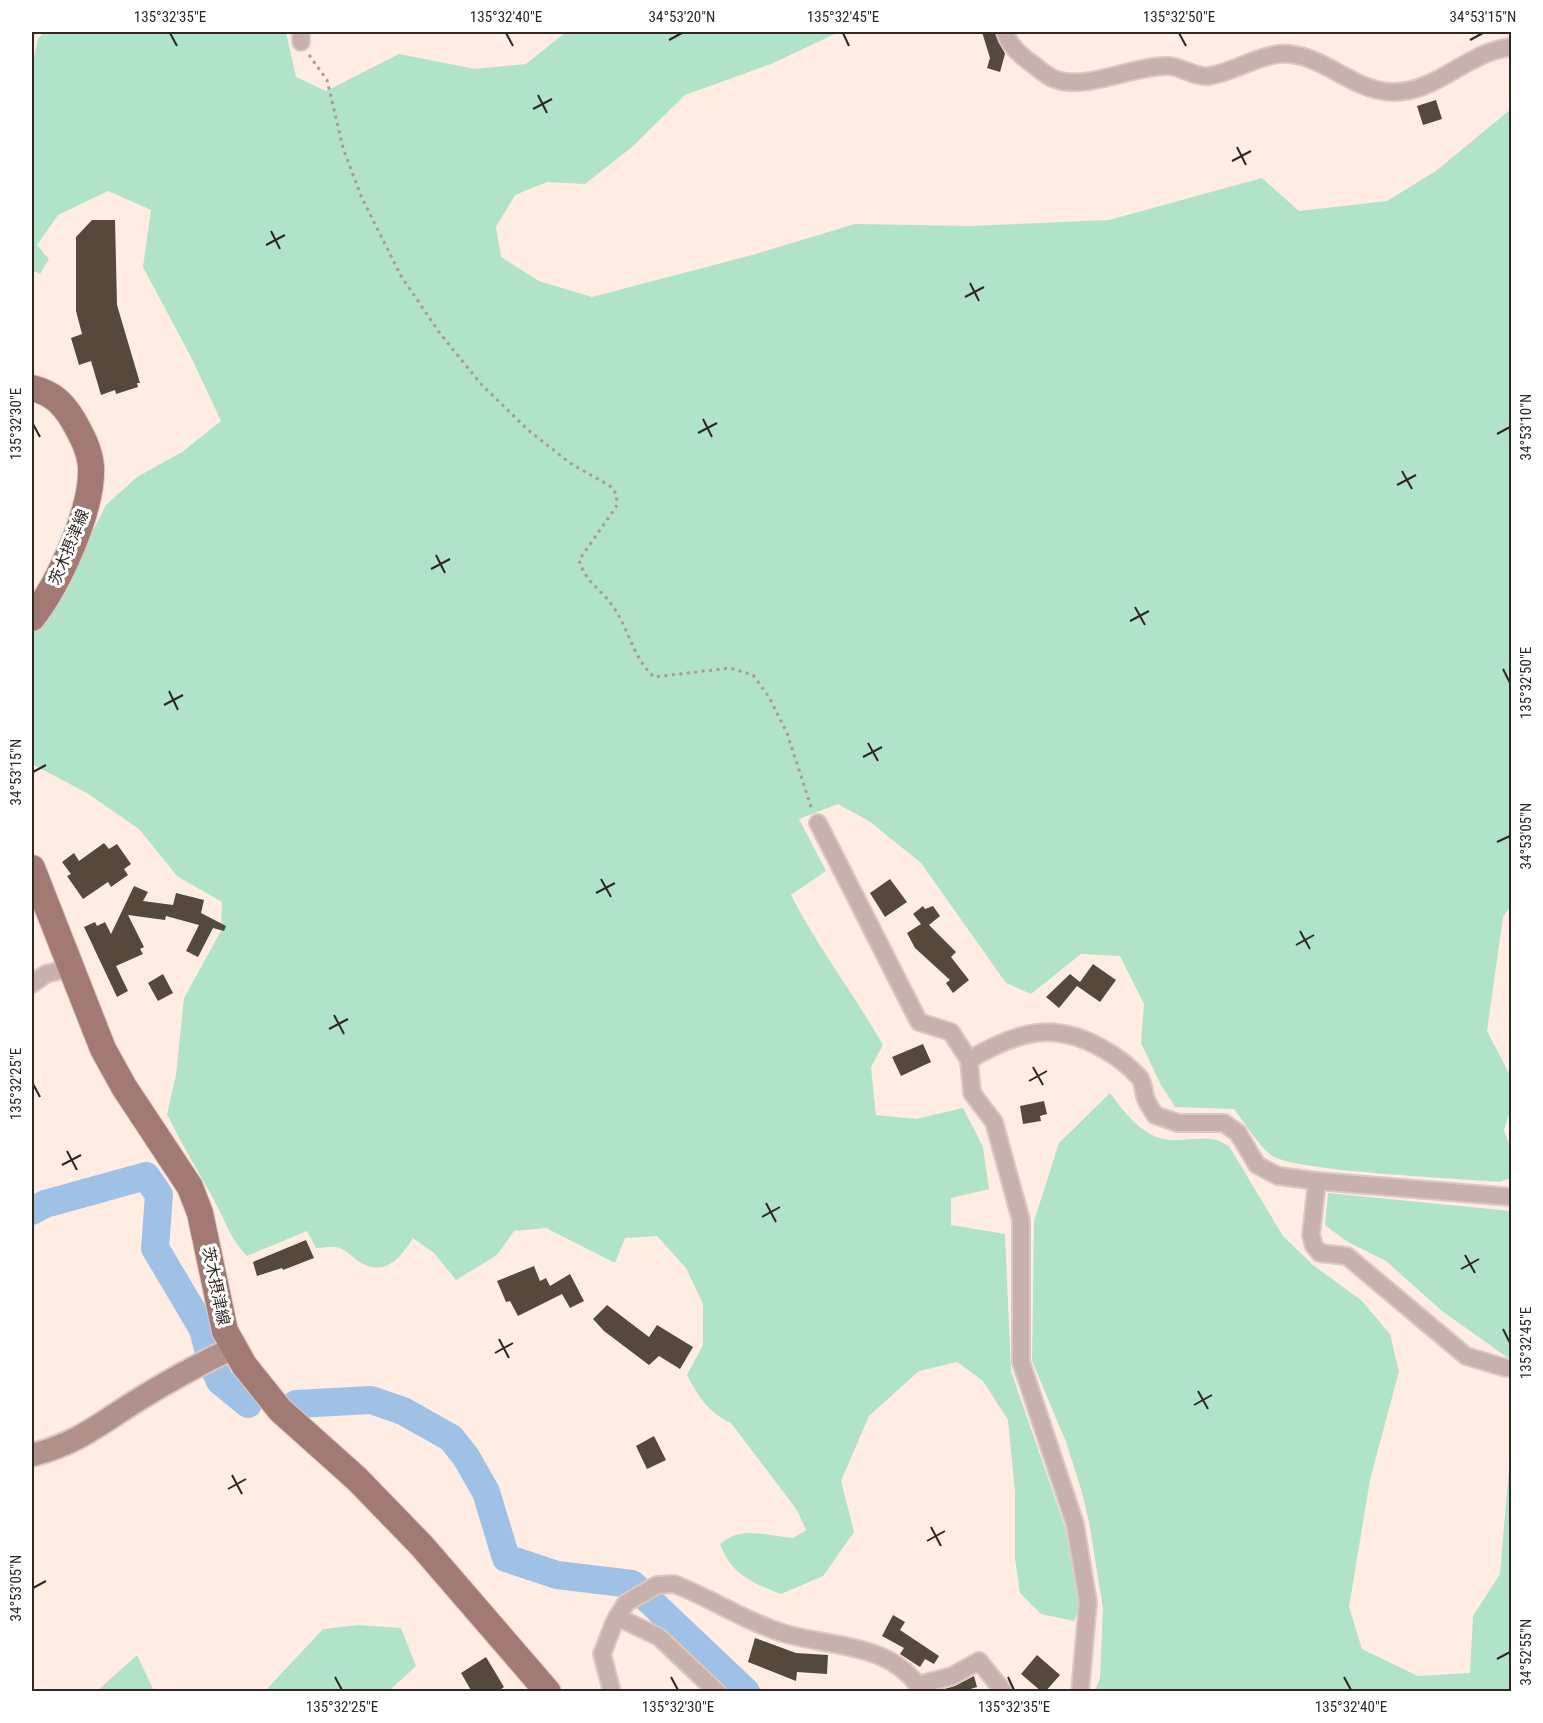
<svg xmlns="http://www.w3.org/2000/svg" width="1543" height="1723" viewBox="0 0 1543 1723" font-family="'Roboto Condensed','Noto Sans JP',sans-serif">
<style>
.green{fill:#b1e3c8}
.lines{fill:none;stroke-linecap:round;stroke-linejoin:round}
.river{stroke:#9fc1e5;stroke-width:28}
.building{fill:#55493b}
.street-casing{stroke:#dac9c1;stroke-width:20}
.secondary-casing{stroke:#dac9c1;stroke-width:26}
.primary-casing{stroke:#dac9c1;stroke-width:28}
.path{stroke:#a99b94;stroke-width:3;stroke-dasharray:3 4.5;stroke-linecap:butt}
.street{stroke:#c8b0ad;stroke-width:16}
.secondary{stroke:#b3918b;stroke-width:22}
.primary{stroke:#a37a73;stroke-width:26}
.ticks{fill:none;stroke:#2f2723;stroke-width:2}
.labels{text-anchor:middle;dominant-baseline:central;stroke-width:6;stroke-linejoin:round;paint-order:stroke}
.street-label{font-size:16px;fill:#2f2723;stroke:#fff}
.neatline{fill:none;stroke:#2f2723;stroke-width:2}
.ticks-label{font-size:15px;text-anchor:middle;fill:#2f2723}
</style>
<rect width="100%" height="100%" fill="#ffede4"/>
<!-- green -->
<g class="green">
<path d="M44,32h242l10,45 30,14 73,-37 76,15 51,-5 40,-32h273l-68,32 -86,31 -53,52 -47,37 -38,-2 -32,13 -19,32 5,30 38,24 53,16 160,-42 103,-31 115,2 139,-6 153,-42 37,33 88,-10 49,-30 75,-62 1,795 -9,13 -16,114 24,46v30l-7,23 7,20v28l-12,4c-39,-4 -205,-10 -228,-27 -14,-11 -26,-32 -37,-46l-59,-2 -14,-22 -20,-42 3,-39 -24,-48 -39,-2 -50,40 -25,-11 -85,-120 -52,-42 -31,-17 -39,15 27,52 -35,24c27,53 63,99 92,150l-12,22 5,48 40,4 47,-11 20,39 6,42 -38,9v27l54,9 6,137 54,156 14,81 -5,13 -33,-7 -21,-21 -5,-34v-67l-7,-72 -25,-39 -26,-19 -38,9 -50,45 -28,65 13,51 -31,44 -42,18c-30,-12 -49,-19 -61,-50 22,-19 47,-8 73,-6l13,-8 -9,-20 -66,-87c-22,-10 -33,-27 -44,-48l16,-30v-41l-17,-36 -29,-32 -32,2 -10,25 -69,-35 -32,3 -17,24 -41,25 -22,-27 -21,-15c-13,21 -29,40 -55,23 -5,-4 -12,-11 -19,-13 -6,-3 -17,0 -23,0l-9,-17 -60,25c-18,-19 -19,-30 -31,-52 -16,-30 -34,-59 -49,-90l9,-39 8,-77 37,-67 1,-29 -45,-26 -38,-47 -52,-36 -55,-29v-129l24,-31 50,-99 31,-28 45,-25 39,-31 -29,-62 -49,-92 8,-57 -43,-19 -50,24 -21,30 12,14 -9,15 -8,-4v-204l6,-27z"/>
<path d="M1110,1093c15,20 34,46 61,47 24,1 37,-7 58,6l54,90 30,29 49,36 28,33 9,37 -29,109 -21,127 13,42 56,27 52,-3 3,-57 27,-42 11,-129v246h-416l5,-13 3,-70 -14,-86 -8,-33 -15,-47 -34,-81 2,-140 25,-78z"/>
<polygon points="1328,1193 1511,1211 1511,1360 1442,1311 1386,1261 1346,1241 1325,1225"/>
<polygon points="359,1625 401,1628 416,1666 389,1691 265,1691 323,1629"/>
<polygon points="137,1655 154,1691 97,1691"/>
</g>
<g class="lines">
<!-- river -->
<g class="river">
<polyline points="32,1211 45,1204 146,1176 159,1195 155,1248 203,1329 211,1361 220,1381 248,1404"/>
<polyline points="296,1404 371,1400 403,1411 451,1438 466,1457 486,1492 506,1558 557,1575 632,1584 746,1692"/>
</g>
</g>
<!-- building -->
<g class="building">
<polygon points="982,32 995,32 1005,54 1000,72 987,68 990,58"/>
<polygon points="1436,100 1442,119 1423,125 1417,106"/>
<polygon points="92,220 115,220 117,305 140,383 137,383 138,387 116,394 115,390 101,395 91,361 79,365 71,338 82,334 76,311 76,237"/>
<polygon points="104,843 109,849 117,844 131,864 124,869 128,875 111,887 108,882 83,899 67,876 71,874 62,862 74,853 79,861"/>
<polygon points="890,879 907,902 885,917 870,893"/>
<polygon points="134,886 148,892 143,901 173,905 176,893 204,900 201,913 226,926 224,931 213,928 198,957 186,951 199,925 166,916 165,920 128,915 144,947 140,949 143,954 116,966 128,991 117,997 84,927 95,922 97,926 105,922 111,934"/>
<polygon points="923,906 925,909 933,906 940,916 929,925 956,952 951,957 969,980 953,993 946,983 950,980 915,948 907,933 921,924 913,914"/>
<polygon points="1093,964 1116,980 1100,1002 1077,986 1059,1008 1046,997 1070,974 1080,982"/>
<polygon points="163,974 173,993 158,1001 148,983"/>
<polygon points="923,1044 931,1062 901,1076 892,1057"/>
<polygon points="1044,1101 1047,1114 1040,1116 1041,1121 1023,1124 1020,1106"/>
<polygon points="306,1240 314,1258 283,1270 282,1268 257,1276 253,1262"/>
<polygon points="534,1266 540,1281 546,1278 550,1286 570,1274 584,1301 570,1308 562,1294 518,1316 510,1301 506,1302 497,1281"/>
<polygon points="607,1305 649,1337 657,1325 693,1347 680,1369 659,1356 649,1365 604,1331 593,1319"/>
<polygon points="654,1436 666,1460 647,1469 636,1446"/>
<polygon points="893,1615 905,1622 900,1630 939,1656 934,1664 925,1659 920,1667 900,1654 904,1648 882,1636"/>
<polygon points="755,1638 796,1653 828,1655 827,1674 797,1672 796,1681 748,1662"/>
<polygon points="1037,1655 1060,1675 1045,1692 1042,1692 1021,1674"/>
<polygon points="486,1657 504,1687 497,1692 472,1692 461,1673"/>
<polygon points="974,1676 977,1687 961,1692 934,1692 955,1686"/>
</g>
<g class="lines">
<defs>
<g id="street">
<path d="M1005,32c4,14 17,25 29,33 6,5 12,10 18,13 32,15 83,-14 117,-12 13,1 27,12 40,10 24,-4 46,-19 70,-22 43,-3 72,38 115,38 44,0 74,-41 118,-45"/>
<polyline points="301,42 301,32"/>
<polyline points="818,823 919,1022 951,1032 969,1060 972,1093 994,1122 1021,1220 1021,1362 1075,1524 1088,1602 1080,1692"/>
<polyline points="32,984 46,974 70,968"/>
<path d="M969,1060c47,-28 84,-40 134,-11 13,7 26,17 36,28 5,6 4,15 7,22 2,6 6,11 9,16l23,8h46l14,10 19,32 21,11 39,5 195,16"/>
<polyline points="1317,1181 1311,1235 1314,1246 1320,1253 1347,1256 1466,1356 1506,1368"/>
<polyline points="617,1617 659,1637 717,1692"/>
<polyline points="918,1685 952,1676 979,1661 1004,1692"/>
<path d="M612,1692l-10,-38 12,-31 12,-20 31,-18 17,-1c37,14 72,38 109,49 49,15 110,9 139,59"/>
</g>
<path id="secondary" d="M32,1455c43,-11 64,-28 101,-52 32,-20 66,-39 100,-55"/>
<g id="primary">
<path d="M32,388c20,5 30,14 41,32 8,14 17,30 18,47 2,43 -33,118 -59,151"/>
<polyline points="32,868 103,1049 124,1087 190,1187 200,1213 225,1331 244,1365 280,1410 357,1479 422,1546 548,1692"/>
</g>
</defs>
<!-- street casing -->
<use href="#street" class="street-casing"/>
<!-- secondary casing -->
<use href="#secondary" class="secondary-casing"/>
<!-- primary casing -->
<use href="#primary" class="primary-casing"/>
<!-- path -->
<path class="path" d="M309,55l18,25 16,68 18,48 40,80 38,56 41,51 48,47 42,33 40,23 7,9 -1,12 -37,53c7,23 20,27 33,45 17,23 19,50 42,72l76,-9 23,7 16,22 18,36 25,77"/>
<!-- street -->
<use href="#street" class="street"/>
<!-- secondary -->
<use href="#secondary" class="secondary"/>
<!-- primary -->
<use href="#primary" class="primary"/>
</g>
<!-- ticks -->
<path class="ticks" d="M170,33l7,13M506,33l7,13M843,33l6,13M1179,33l7,13M669,40l13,-7M1470,40l13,-7M538,95l9,18M533,109l19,-10M1237,147l9,18M1232,161l19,-10M271,231l9,18M266,245l19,-10M970,283l9,18M965,297l19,-10M703,419l9,18M33,424l7,13M698,433l19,-10M1497,434l13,-7M1402,471l10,18M1397,485l19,-10M436,555l9,18M431,569l19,-10M1135,607l10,18M1130,621l19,-10M1503,669l7,14M169,691l9,19M164,705l19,-10M868,743l10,18M863,757l19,-10M33,772l13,-7M1497,842l13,-6M601,879l10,18M596,893l19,-10M1300,931l10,18M1296,945l18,-10M334,1015l10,19M329,1029l19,-10M1033,1067l10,18M1029,1081l18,-10M33,1084l7,13M67,1151l10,19M62,1165l19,-10M766,1203l10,19M762,1217l18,-10M1465,1255l10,18M1461,1269l18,-10M1503,1329l7,14M499,1339l10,19M495,1353l18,-10M1198,1391l10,18M1194,1405l18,-10M232,1475l10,19M228,1489l18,-10M931,1527l10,19M927,1541l18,-10M33,1588l13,-7M1497,1659l13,-7M335,1677l7,13M671,1677l7,13M1008,1677l6,13M1344,1677l7,13"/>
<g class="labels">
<!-- street labels -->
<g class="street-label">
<text transform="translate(69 547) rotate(-68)">茨木摂津線</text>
<text transform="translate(216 1286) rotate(78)">茨木摂津線</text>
</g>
</g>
<!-- border -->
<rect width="1543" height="1723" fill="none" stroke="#ffffff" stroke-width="66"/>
<rect x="33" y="33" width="1477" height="1657" class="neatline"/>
<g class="ticks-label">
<text x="170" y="22">135°32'35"E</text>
<text x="506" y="22">135°32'40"E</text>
<text x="682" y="22">34°53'20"N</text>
<text x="843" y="22">135°32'45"E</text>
<text x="1179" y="22">135°32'50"E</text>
<text x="1483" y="22">34°53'15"N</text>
<text transform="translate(16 424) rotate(-90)" y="5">135°32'30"E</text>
<text transform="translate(1526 427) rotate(-90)" y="5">34°53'10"N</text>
<text transform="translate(1526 683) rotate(-90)" y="5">135°32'50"E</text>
<text transform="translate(16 772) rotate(-90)" y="5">34°53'15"N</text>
<text transform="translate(1526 836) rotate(-90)" y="5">34°53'05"N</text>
<text transform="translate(16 1084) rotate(-90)" y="5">135°32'25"E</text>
<text transform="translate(1526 1343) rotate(-90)" y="5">135°32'45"E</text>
<text transform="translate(16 1588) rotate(-90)" y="5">34°53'05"N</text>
<text transform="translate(1526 1652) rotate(-90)" y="5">34°52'55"N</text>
<text x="342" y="1712">135°32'25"E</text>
<text x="678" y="1712">135°32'30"E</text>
<text x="1014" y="1712">135°32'35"E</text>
<text x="1351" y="1712">135°32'40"E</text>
</g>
</svg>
